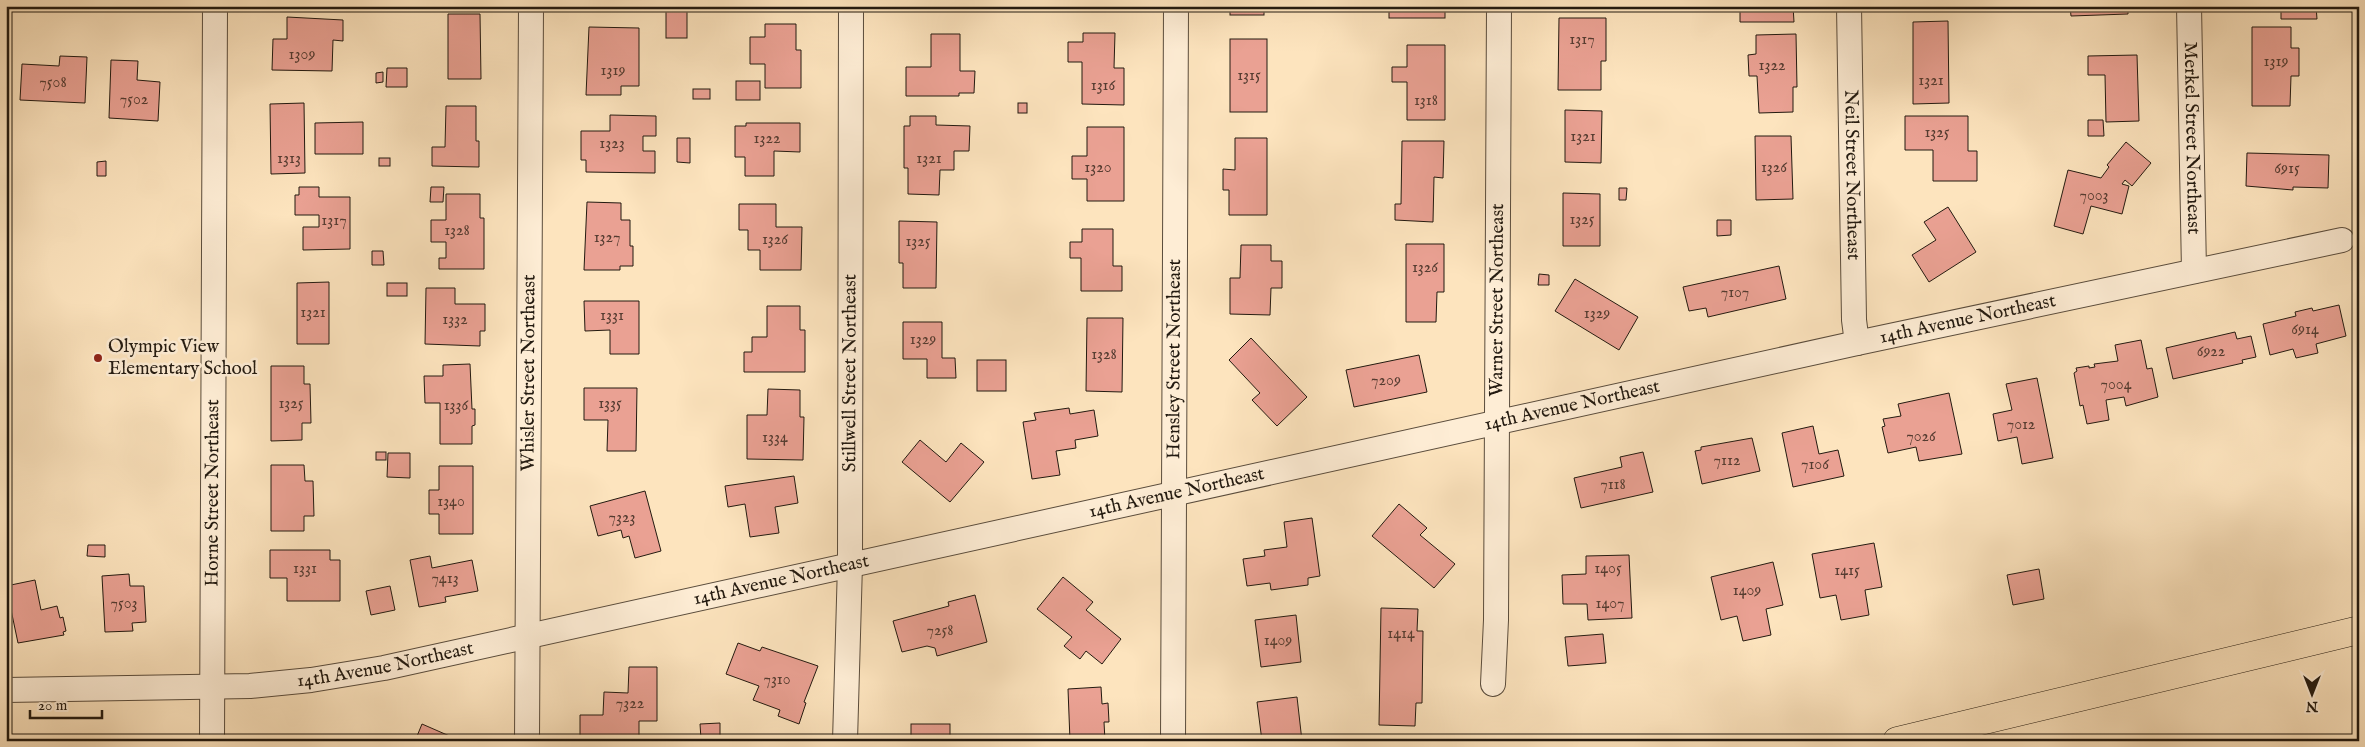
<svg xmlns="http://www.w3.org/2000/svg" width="2365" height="747" viewBox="0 0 2365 747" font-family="'IM FELL English',serif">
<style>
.building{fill:#eaa193;stroke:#231a10}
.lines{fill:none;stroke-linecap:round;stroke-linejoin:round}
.minor-casing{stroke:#5a4c3c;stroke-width:26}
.motorway-casing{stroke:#231a10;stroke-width:29}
.minor{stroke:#feedd5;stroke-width:24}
.motorway{stroke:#fde4be;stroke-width:28}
.poi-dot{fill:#8f2418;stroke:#feedd5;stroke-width:2}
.labels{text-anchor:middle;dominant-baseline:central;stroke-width:5;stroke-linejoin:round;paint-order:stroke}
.number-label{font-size:16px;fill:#553c31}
.street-label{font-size:19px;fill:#231a10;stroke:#feedd5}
.poi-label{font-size:19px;fill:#231a10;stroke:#feedd5;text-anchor:start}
</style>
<rect width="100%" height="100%" fill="#fde4be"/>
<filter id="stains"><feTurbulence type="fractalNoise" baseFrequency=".004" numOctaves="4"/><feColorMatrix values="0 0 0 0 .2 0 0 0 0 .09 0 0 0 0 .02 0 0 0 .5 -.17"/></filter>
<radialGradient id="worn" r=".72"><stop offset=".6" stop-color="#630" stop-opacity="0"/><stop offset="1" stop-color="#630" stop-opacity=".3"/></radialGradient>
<!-- building -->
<g class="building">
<rect x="1230" y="6" width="34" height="9"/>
<rect x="1389" y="6" width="56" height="12"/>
<rect x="1631" y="6" width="26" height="5"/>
<polygon points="1740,6 1793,6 1794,22 1740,22"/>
<rect x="1904" y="6" width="75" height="3"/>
<polygon points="2070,6 2128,6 2128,14 2071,16"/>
<polygon points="2281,6 2316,6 2317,19 2281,19"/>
<rect x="666" y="8" width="21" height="30"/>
<polygon points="448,14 480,14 481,79 448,79"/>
<polygon points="287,17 343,20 343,41 333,40 332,71 272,70 273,39 287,39"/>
<polygon points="1559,18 1606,18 1606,61 1601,61 1601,90 1558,90"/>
<polygon points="1948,21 1949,103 1913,104 1913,22"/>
<polygon points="765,24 796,24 796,50 801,50 801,88 765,88 765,64 750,64 750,37 765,37"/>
<polygon points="589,27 639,28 639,86 621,86 621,95 586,95"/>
<polygon points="2252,27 2291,27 2291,48 2299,48 2299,76 2291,76 2290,106 2252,106"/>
<polygon points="1083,33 1115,33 1114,68 1124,68 1124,105 1082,104 1082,62 1068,62 1068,42 1083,42"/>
<polygon points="931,34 960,34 960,71 975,71 974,93 959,93 959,96 906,96 906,67 931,67"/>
<polygon points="1796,34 1797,87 1793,87 1793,112 1759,113 1757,76 1749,76 1748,55 1756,54 1756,35"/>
<rect x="1230" y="39" width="37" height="73"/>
<polygon points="1407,45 1445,45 1445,120 1407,120 1407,82 1392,82 1392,67 1407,67"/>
<polygon points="2137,55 2139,121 2106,122 2105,75 2088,75 2088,56"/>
<polygon points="60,56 87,57 85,103 20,100 22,64 59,66"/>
<polygon points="111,60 138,61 137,80 160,82 158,121 109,118"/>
<polygon points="387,68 407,68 407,87 386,87"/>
<polygon points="383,72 383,82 376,83 376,73"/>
<rect x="736" y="81" width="24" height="19"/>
<rect x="693" y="89" width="17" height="10"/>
<polygon points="304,103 305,173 271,174 270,104"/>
<rect x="1018" y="103" width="9" height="10"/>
<polygon points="446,106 476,106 476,141 479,141 479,167 432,166 432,147 445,147"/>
<polygon points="1565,110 1602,111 1601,163 1565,162"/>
<polygon points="610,115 656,116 656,136 643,136 643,151 655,151 655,173 586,172 586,160 581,160 581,131 610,131"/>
<polygon points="910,116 936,116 936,125 970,126 969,151 954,151 954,170 940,170 939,195 908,194 908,168 904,168 904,126 910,126"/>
<polygon points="1905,116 1968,116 1968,151 1977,151 1977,181 1933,181 1933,150 1905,150"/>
<polygon points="2088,120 2103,120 2104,136 2088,136"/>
<polygon points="363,122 363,154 315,154 315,123"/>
<polygon points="746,123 800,123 800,152 774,151 774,176 745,176 745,157 735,157 735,126 746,126"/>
<polygon points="1087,127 1124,127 1124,201 1087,201 1087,179 1072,179 1072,156 1087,156"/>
<polygon points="1755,136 1791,136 1793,199 1756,200"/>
<polygon points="677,138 690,138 690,163 677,162"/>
<polygon points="1235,138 1267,138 1267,215 1229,215 1229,190 1223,190 1223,169 1235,170"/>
<polygon points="1402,141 1444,141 1443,178 1434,177 1433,222 1395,220 1395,204 1401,204"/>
<polygon points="2126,142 2151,163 2132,186 2125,180 2122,184 2129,186 2122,214 2091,206 2083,234 2054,226 2068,170 2101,178 2109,167 2107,165"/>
<polygon points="2247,153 2329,155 2328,188 2293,187 2293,190 2246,186"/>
<rect x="379" y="158" width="11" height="8"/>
<polygon points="106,161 106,176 97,176 97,162"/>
<polygon points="299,187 319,187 319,197 350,197 350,249 303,250 303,227 319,227 319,215 295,215 295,195 299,195"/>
<polygon points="431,187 444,187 443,202 430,202"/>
<polygon points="1619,188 1627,188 1626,200 1619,200"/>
<polygon points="1563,193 1600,194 1600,246 1563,246"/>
<polygon points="446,194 480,194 480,218 484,218 484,269 439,269 439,258 446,258 446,242 431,242 431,220 446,220"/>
<polygon points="587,202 621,203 621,220 630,220 630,246 633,246 633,266 620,266 620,270 584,270"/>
<polygon points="739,204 776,204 776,227 802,227 801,270 760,270 760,250 748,250 748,230 739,230"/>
<polygon points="1948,207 1976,252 1929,282 1912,255 1936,240 1924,222"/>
<polygon points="1717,220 1731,220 1731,235 1717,236"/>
<polygon points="899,221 937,222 936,288 903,288 903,263 899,263"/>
<polygon points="1082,229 1113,229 1113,266 1122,266 1122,291 1081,291 1081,258 1070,258 1070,242 1082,242"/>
<polygon points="1406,244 1444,244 1444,292 1437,292 1436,322 1406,322"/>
<polygon points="1241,245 1271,245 1271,261 1282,261 1282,288 1271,288 1270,315 1230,314 1230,278 1240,278"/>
<polygon points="372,251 383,251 384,265 372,265"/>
<polygon points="1779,266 1786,299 1708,317 1706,308 1689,311 1683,287"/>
<polygon points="1539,274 1549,275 1549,285 1538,285"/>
<polygon points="1575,279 1638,317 1619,350 1555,311"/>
<polygon points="329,282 329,344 297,344 297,283"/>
<rect x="387" y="283" width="20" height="13"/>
<polygon points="426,288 455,288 455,304 485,304 485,331 480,331 480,346 425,344"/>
<polygon points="584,301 639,301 639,354 610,354 610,330 585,331"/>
<polygon points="2339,305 2346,336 2316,344 2318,353 2296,358 2293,349 2270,355 2263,324 2296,316 2295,312 2312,308 2313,311"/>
<polygon points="767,306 800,306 800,330 805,330 805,372 744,372 744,352 752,352 752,337 767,337"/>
<polygon points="1087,318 1123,318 1122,392 1086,391"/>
<polygon points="903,322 942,322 942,358 955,358 956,378 927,378 927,359 903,359"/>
<polygon points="2235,332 2237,339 2251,336 2256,357 2242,360 2243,363 2173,379 2166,348"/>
<polygon points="1251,338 1307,397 1277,426 1252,400 1260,393 1229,360"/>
<polygon points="2141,340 2147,369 2152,368 2158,397 2126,406 2124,397 2106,400 2109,420 2087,424 2083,405 2080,406 2074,373 2077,371 2076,368 2089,366 2089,368 2095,367 2094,364 2118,361 2115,345"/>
<polygon points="1419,355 1427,392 1354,407 1346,370"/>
<rect x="977" y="360" width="29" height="31"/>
<polygon points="470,364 472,409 475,409 475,425 472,426 472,444 440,444 440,403 425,403 424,376 443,376 443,365"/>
<polygon points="271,366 304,366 304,384 310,384 311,423 302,423 302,440 271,441"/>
<polygon points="2037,378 2053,458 2022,464 2017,437 1998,441 1993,414 2012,410 2006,384"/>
<polygon points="584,388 637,388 636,451 607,451 608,420 584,420"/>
<polygon points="768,389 800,390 800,417 804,417 803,460 747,459 747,415 767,415"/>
<polygon points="1949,393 1962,454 1919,461 1916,447 1888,453 1882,427 1885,426 1883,419 1901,416 1898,404"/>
<polygon points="1069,408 1070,414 1094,410 1098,436 1075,440 1076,448 1056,451 1060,475 1032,479 1023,422 1036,420 1034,413"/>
<polygon points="1813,426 1819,454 1838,450 1844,476 1793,487 1782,433"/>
<polygon points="1752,438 1760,471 1702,484 1695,451 1701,450 1701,447"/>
<polygon points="920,440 946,462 961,443 984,462 950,502 902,462"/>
<rect x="376" y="452" width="10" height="8"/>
<polygon points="1643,452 1653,492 1581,508 1574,478 1622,467 1620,457"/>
<polygon points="388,453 410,453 410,478 387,477"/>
<polygon points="271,465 304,465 305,481 313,481 314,516 304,516 304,531 271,531"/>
<polygon points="439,466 473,466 473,534 439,534 439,514 429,514 429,490 439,490"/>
<polygon points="794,476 798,503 775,507 779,533 750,537 745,504 728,507 725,486"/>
<polygon points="645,491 661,551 635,558 629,536 623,538 621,530 598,536 590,506"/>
<polygon points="1399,504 1427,528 1420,535 1455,564 1434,588 1372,536"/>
<polygon points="1312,518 1320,576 1308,578 1308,585 1271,590 1270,583 1247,586 1243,559 1265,556 1264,550 1287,547 1284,522"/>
<polygon points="1874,543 1882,587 1865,590 1869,615 1841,620 1836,595 1820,598 1812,554"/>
<polygon points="88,545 105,545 105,557 87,556"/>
<polygon points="270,550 330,550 330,560 340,560 340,601 287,601 287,578 270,578"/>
<polygon points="1629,555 1632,618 1588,620 1587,604 1563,604 1562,575 1586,574 1586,556"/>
<polygon points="430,556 432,568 472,560 478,591 445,597 446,602 419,607 410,560"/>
<polygon points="1773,562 1783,605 1766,609 1771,635 1743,641 1737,616 1721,620 1711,577"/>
<polygon points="2039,569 2044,599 2013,605 2007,575"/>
<polygon points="129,574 130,586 144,586 146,622 132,623 133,631 105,632 102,576"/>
<polygon points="1063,577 1093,602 1086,610 1121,639 1102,664 1086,651 1080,659 1064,646 1072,637 1037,609"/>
<polygon points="35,580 41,610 57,606 60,618 63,617 66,631 63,632 64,635 18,643 6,586"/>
<polygon points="390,586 395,610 371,615 366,591"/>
<polygon points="975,595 987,642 937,656 935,648 927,646 902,652 893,621 949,606 948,602"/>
<polygon points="1381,608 1418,609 1417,631 1423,631 1422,703 1416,703 1415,726 1379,725"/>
<polygon points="1296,615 1301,662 1261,667 1255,620"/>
<polygon points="1603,634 1606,663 1568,666 1565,637"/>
<polygon points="738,643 760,651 762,647 818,666 804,702 806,703 799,724 778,716 780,710 753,700 759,686 726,674"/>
<polygon points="629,667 657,667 657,721 639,721 639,736 580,738 580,715 603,715 604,692 628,693"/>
<polygon points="1101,687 1102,704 1108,703 1109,722 1104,722 1105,741 1070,741 1068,689"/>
<polygon points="1297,697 1302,741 1262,741 1257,702"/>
<polygon points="720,723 720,739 701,739 700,724"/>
<polygon points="422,724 461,741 415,741"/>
<rect x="911" y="724" width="39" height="17"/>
</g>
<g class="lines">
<defs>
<g id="minor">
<path id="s1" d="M1849,6l5,314 3,23"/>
<path id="s2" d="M2189,6l5,265"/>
<path id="s3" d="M1493,684l3,-64 3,-614"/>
<path id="s4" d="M6,690l244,-4 61,-6 73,-12 1473,-325 485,-103"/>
<path id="s5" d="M212,741l3,-735"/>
<path id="s6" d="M527,741l4,-735"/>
<path id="s7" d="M845,741l5,-177 1,-558"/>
<path id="s8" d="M1173,741l3,-735"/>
</g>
<polyline id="motorway" points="1897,741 2359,630"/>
</defs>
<!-- minor casing -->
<use href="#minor" class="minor-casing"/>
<!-- motorway casing -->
<use href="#motorway" class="motorway-casing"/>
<!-- minor -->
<use href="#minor" class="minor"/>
<!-- motorway -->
<use href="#motorway" class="motorway"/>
</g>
<!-- markers -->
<circle class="poi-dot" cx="98" cy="358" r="5"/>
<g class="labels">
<!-- number labels -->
<g class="number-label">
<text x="1582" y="40">1317</text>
<text x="302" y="55">1309</text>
<text x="2276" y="62">1319</text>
<text x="1772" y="66">1322</text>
<text x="613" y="71">1319</text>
<text x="1249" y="76">1315</text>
<text x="1931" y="81">1321</text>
<text x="53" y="83">7508</text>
<text x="1103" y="86">1316</text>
<text x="134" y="100">7502</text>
<text x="1426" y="101">1318</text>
<text x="1937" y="133">1325</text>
<text x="1583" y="137">1321</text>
<text x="767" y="139">1322</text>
<text x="612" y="144">1323</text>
<text x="289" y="159">1313</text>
<text x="929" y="159">1321</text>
<text x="1098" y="168">1320</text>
<text x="1774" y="168">1326</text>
<text x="2287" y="169">6915</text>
<text x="2094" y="196">7003</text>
<text x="1582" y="220">1325</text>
<text x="334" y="221">1317</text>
<text x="457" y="231">1328</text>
<text x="607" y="238">1327</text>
<text x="775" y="240">1326</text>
<text x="918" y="242">1325</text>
<text x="1425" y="268">1326</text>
<text x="1735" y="293">7107</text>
<text x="313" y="313">1321</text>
<text x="1597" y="314">1329</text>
<text x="612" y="316">1331</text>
<text x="455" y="320">1332</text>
<text x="2305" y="330">6914</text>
<text x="923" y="340">1329</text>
<text x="2211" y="352">6922</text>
<text x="1104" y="355">1328</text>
<text x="1386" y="381">7209</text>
<text x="2116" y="385">7004</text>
<text x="291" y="404">1325</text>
<text x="610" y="404">1335</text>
<text x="456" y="406">1336</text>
<text x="2021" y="425">7012</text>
<text x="1921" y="437">7026</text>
<text x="775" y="438">1334</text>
<text x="1727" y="461">7112</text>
<text x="1815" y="465">7106</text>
<text x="1613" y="485">7118</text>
<text x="451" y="502">1340</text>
<text x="622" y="518">7323</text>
<text x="305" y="569">1331</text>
<text x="1608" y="569">1405</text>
<text x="1847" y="571">1415</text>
<text x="445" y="579">7413</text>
<text x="1747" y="591">1409</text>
<text x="124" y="604">7503</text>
<text x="1610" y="604">1407</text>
<text x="940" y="631">7258</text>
<text x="1401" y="634">1414</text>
<text x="1278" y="641">1409</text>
<text x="777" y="680">7310</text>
<text x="630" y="704">7322</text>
</g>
<!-- street labels -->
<g class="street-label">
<text stroke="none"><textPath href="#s2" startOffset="132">Merkel Street Northeast</textPath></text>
<text stroke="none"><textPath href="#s1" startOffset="169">Neil Street Northeast</textPath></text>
<text stroke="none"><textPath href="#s3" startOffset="384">Warner Street Northeast</textPath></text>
<text stroke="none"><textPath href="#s4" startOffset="2001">14th Avenue Northeast</textPath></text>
<text stroke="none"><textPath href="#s8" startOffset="382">Hensley Street Northeast</textPath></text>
<text stroke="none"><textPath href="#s6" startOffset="368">Whisler Street Northeast</textPath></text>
<text stroke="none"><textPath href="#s7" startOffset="368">Stillwell Street Northeast</textPath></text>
<text stroke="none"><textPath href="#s4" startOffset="1596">14th Avenue Northeast</textPath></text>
<text stroke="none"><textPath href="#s4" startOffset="1191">14th Avenue Northeast</textPath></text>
<text stroke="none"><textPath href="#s5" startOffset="248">Horne Street Northeast</textPath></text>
<text stroke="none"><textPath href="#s4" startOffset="786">14th Avenue Northeast</textPath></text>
<text stroke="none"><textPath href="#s4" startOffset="381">14th Avenue Northeast</textPath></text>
</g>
<!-- poi labels -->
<g class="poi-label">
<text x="108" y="347">Olympic View<tspan x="108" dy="22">Elementary School</tspan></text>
</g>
</g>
<!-- margin -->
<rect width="2365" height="747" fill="none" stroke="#fde4be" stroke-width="25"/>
<rect x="8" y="8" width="2350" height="732" fill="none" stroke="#231a10" stroke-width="2.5"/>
<rect x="12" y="12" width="2340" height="722" fill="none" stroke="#231a10"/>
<!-- north arrow -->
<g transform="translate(2312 694) rotate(180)" stroke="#feedd5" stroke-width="4" paint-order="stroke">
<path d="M0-4L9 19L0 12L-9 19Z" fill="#231a10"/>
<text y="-8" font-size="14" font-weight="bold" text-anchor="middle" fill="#231a10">N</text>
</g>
<!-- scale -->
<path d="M30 710v8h72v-8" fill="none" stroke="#231a10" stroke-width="2.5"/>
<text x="38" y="710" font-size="15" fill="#231a10" stroke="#feedd5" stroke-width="4" paint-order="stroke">20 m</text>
<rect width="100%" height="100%" filter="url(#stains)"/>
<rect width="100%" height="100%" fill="url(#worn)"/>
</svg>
